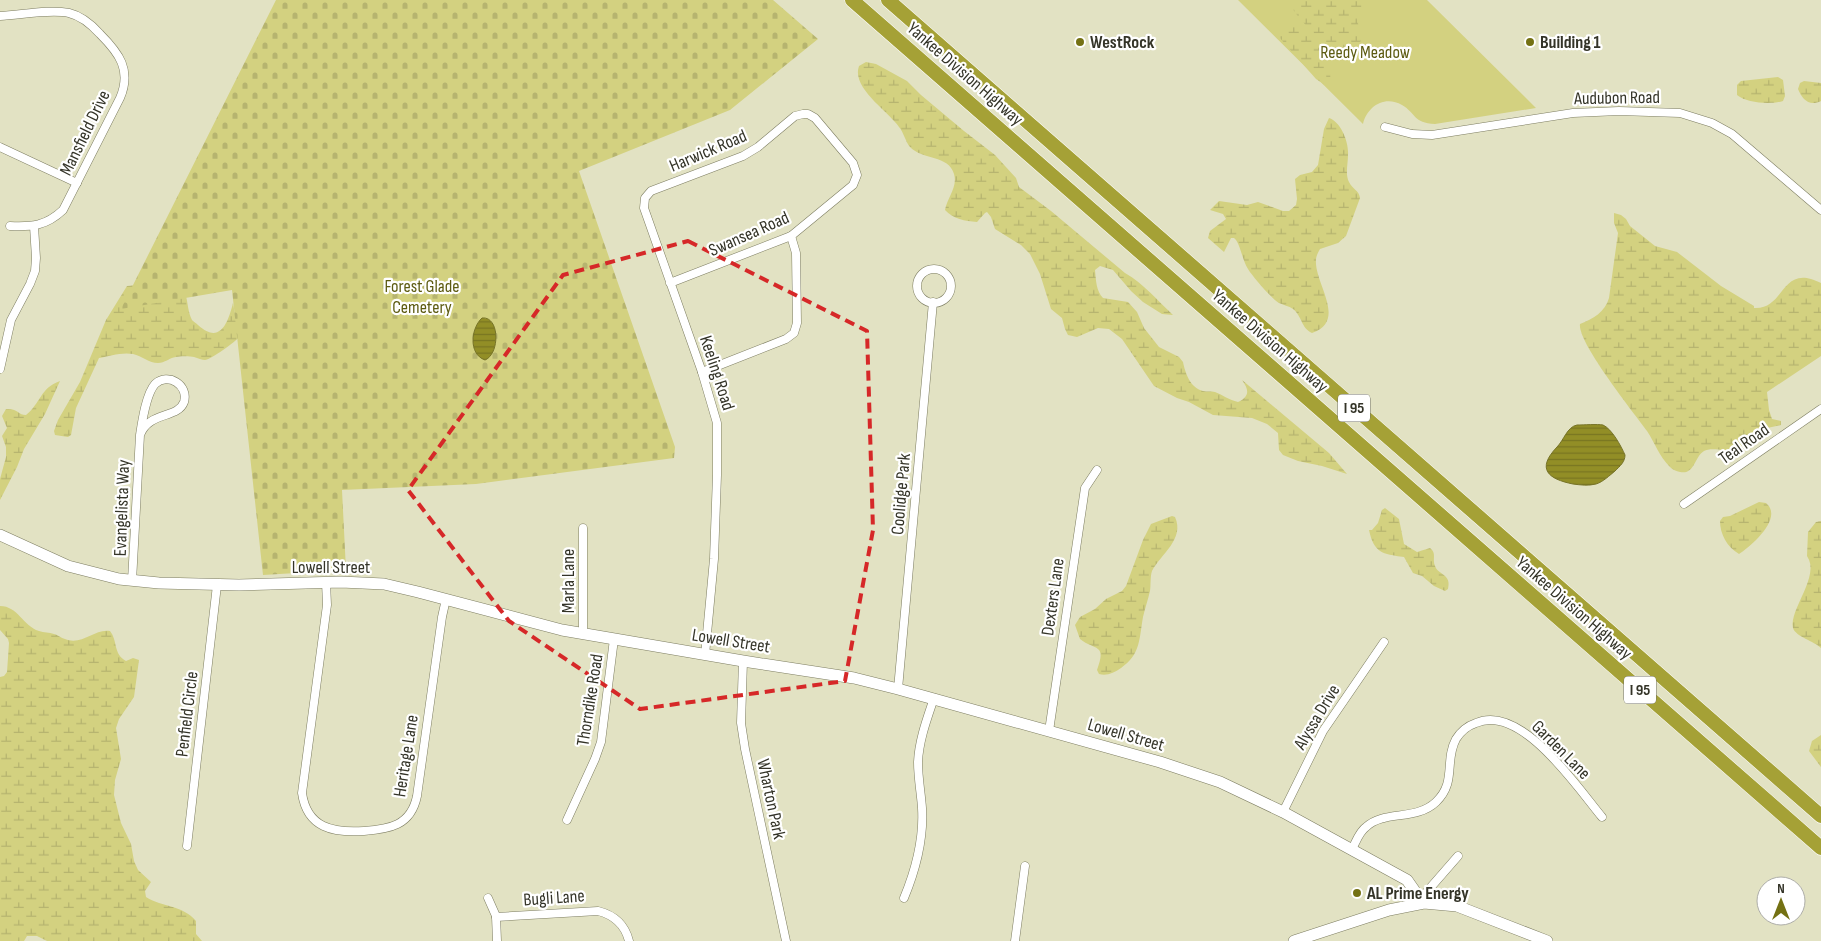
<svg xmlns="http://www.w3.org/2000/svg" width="1821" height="941" viewBox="0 0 1821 941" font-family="'Sofia Sans Condensed',sans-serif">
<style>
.green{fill:#d3d180}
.wetland{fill:url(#wetland-marsh)}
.cemetery{fill:url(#cemetery-stones)}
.water{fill:url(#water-rules);stroke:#767327}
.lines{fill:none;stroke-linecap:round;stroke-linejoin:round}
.minor-casing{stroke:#7d7d61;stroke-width:9}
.secondary-casing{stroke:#7d7d61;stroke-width:12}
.motorway-casing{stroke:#fff;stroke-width:15}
.minor{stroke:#fff;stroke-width:8}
.secondary{stroke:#fff;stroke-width:11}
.motorway{stroke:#a5a136;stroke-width:14}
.marked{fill:none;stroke:#d62828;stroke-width:4;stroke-dasharray:10 6;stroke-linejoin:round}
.poi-dot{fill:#747113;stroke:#fff;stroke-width:2}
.labels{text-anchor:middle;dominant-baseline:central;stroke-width:4.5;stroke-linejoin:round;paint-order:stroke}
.shield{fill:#fff;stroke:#717168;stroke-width:1}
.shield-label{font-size:16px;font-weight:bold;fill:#343428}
.poi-label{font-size:18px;font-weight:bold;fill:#343428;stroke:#fff;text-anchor:start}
.park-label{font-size:18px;fill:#5d5b11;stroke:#fff}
.street-label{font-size:18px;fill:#343428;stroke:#fff}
</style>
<defs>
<pattern id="wetland-marsh" width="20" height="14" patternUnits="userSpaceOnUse" patternTransform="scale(1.25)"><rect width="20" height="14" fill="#d3d180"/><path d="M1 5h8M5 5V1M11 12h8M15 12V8" fill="none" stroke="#b6b46f"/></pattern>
<pattern id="cemetery-stones" width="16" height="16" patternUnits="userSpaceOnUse" patternTransform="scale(1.25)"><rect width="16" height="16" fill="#d3d180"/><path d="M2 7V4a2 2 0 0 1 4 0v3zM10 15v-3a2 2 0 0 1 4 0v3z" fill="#b6b46f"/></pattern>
<pattern id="water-rules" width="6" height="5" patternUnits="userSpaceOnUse" patternTransform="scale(1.25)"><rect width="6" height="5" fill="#928e26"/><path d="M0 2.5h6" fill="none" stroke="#787521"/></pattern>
</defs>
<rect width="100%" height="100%" fill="#e2e2c3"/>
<!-- green -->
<path class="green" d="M1238,0h189l109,108 -101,16c-22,-1 -19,-11 -33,-19 -18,-10 -35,2 -39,19z"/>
<!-- wetland -->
<g class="wetland">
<path d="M1289,0h74l-5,23 3,18c-7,6 -18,13 -27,10 -13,-12 -41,-34 -45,-51z"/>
<polygon points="1296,25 1311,37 1329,63 1331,84 1325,85 1316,79 1272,29"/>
<path d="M866,62l10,2 31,17 14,14 43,36 31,24 21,23 3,9 32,24 74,62c19,11 32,27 48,42l-11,-1 -19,-12 -12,-11 -18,-21 -13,-4 -5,4c1,10 1,21 8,28l25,4 9,10 7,16 15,19 20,10 4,5c2,10 7,26 20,29 4,1 8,0 12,1 8,3 14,8 23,10 12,-6 11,-12 4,-22l87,73 18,21 -25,-8 -24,-5 -15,-6 -4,-5 -1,-17 -11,-9 -15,-6 -39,-3 -24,-13 -12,-4 -23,-12 -32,-47 -13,-10 -11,-1 -21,9 -9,-2 -3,-6 -3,-11 -11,-9 -11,-35 -10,-20 -9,-9 -26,-16 -4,-12 -4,-5 -2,1 -8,9c-12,-1 -24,-3 -32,-12 2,-12 13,-23 9,-36 -5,-19 -32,-14 -44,-27 -5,-6 -6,-14 -11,-20 -11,-16 -48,-39 -40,-61z"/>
<path d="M1778,77l5,3 2,16 -2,5c-12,4 -37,2 -46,-6v-10l4,-4z"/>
<path d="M1804,81l17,2v18c-12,6 -19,-2 -23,-12l2,-6z"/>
<path d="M1329,118c12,4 20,24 19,37 0,9 -3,19 1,27 3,7 10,8 11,16l-14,38 -8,7 -18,6c-2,4 -4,7 -4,11 -2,23 32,61 -4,73 -11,-5 -10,-17 -19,-24 -4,-3 -10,-4 -14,-6 -8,-5 -26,-26 -31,-34 -6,-9 -8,-27 -14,-31h-3l-7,14 -16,-14 2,-7 16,-12 -3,-5 -13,-4 9,-9 28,4 11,-3 25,9h6l7,-6 1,-6 -2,-20 5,-4 12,-3 6,-7 6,-36z"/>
<path d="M1614,213l7,2 5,4 4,7 25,20 22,6 44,34 33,20v2c32,2 26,-46 67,-25v73l-54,36 2,18 3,9 9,2v4l-23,5 -6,9 -18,13c-8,-1 -23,-5 -30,-1 -10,6 -9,24 -24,21 -4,-1 -7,-2 -10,-5 -11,-11 -15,-24 -23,-36 -12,-17 -70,-89 -67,-107 13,-5 25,-12 29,-26l9,-65 -4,-10z"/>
<path d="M138,285l48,11c2,8 2,16 6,24 2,2 3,2 6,5 22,20 30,-2 35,-22l6,34c-2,4 -29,23 -34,23 -3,0 -7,-2 -11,-3 -4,-1 -14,-1 -18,0 -7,1 -11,6 -18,6 -9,0 -16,-7 -25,-9 -11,-2 -24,2 -34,4l-23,50 -5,27 -3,2 -13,-2 -1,-4 4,-11 22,-38 26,-62 21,-34z"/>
<path d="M60,381l-15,33 -21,35 -7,18 -17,33v-21l6,-22v-10l-4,-11 5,-8 -5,-12 4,-7c12,-1 12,6 20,6 15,-12 14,-27 34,-34z"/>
<path d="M1759,502l7,1c18,15 -15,43 -27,51 -12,-7 -19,-20 -19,-33l3,-4 7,-1z"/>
<path d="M1385,508l14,11 5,25 13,8 13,-4c7,5 2,11 5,18 3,9 17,8 13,23l-3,2 -11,-5 -12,-10 -9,-3 -9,-16c-22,-3 -30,-4 -35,-27h3l6,-7 4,-13z"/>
<path d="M1172,516l3,1c10,22 -14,37 -23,54 -2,6 -1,14 -2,20 -2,9 -5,17 -7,26 -4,22 -2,37 -22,51 -7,5 -14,8 -22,6l-2,-4c10,-27 -2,-19 -17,-31l-5,-14 5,-8 15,-8 11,-10 16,-8 4,-5 17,-46 8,-16z"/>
<path d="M1821,521v127c-7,-7 -25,-11 -28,-20 -4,-19 28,-52 14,-72l1,-24 8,-10z"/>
<path d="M0,606c18,0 23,20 39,25 5,2 10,1 15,3 4,1 7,4 11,5 17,7 30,-11 45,-8 8,10 3,23 16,30l7,-3 6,2 -5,37 -15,22 -3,9 5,31 -6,21 -1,15 7,28 10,21 3,17 4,9 13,12 -6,9 1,6c15,10 37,8 50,24v13l6,7h-155l-10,-5h-10l-3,5h-24v-264l4,-1 3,-4 2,-29 -1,-4 -8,-9z"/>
<polygon points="1821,735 1821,767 1809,751 1812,741"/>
</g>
<!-- cemetery -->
<polygon class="cemetery" points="276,0 773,0 818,39 730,110 579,171 675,447 674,458 476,484 342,490 346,570 263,575 232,290 121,309"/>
<!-- water -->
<g class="water">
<path d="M482,318c18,-2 18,36 3,42 -17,-6 -14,-32 -3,-42z"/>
<path d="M1577,425c7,0 20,-1 26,0 9,4 18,21 22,30 0,7 -5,11 -10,16 -5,4 -12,11 -19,13 -8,2 -15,1 -23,0 -25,-5 -37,-15 -16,-37 7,-7 10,-20 20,-22z"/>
</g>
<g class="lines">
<defs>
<g id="minor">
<path d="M0,16c21,-1 49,-7 69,-3 13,3 22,11 31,21 19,19 32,36 20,64l-57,112c-17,16 -31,17 -53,16"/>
<polyline points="1385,127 1412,134 1432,135 1573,113 1619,111 1680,113 1712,123 1732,134 1821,210"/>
<polyline points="0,147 77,183"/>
<circle cx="934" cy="286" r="17"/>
<polyline points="670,283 791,236 853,185 857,175 853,163 815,118 808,114 803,114 795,116 758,147 743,156 651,191 645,198 644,208 702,372 717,423 717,475 714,559 705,655"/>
<polyline points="0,369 11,320 30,284 35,271 36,258 34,226"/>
<polyline points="702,372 786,339 794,333 797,323 796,253 791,236"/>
<polyline points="1684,504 1821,409"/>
<path d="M132,581l8,-146c9,-24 38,-16 44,-33 5,-17 -16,-30 -29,-18 -9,10 -13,38 -15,51"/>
<path d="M326,582l1,23 -25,188c5,35 31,40 62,38 25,-2 47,-5 53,-35l25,-179 4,-18"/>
<polyline points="583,634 583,528"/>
<polyline points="743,661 741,723 745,749 786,941"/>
<polyline points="898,689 933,302"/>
<polyline points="1049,731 1085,488 1097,470"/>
<polyline points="1283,812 1323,731 1384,642"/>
<polyline points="567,820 595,759 601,742 614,639"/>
<polyline points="187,846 217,585"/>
<path d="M1352,849c4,-7 7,-17 14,-22 18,-17 50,-6 70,-25 21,-20 8,-41 20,-63 5,-8 11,-13 20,-16 45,-20 101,64 126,94"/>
<polyline points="488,898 496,916 497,941"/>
<path d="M904,898c12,-29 20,-58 18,-90 -1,-15 -4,-30 -4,-46 1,-22 9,-43 16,-64"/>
<polyline points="1417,903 1458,856"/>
<path d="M496,917l102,-6c16,4 27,14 31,30"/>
<polyline points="1015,941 1025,866"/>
</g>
<g id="secondary">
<polyline points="0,535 68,566 119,579 159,583 239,585 341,582 384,584 418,592 562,630 743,661 854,678 898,689 1160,762 1220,782 1283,812 1407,880 1414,890 1417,903"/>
<polyline points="1294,941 1389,910 1424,903 1457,906 1547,941"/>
</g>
<g id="motorway">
<polyline points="852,0 1821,848"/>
<polyline points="888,0 1821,816"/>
</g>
</defs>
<!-- minor casing -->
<use href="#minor" class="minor-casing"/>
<!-- secondary casing -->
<use href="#secondary" class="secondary-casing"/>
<!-- motorway casing -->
<use href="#motorway" class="motorway-casing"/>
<!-- minor -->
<use href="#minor" class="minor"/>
<!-- secondary -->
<use href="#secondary" class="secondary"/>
<!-- motorway -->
<use href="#motorway" class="motorway"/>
</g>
<!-- marked area -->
<path class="marked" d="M688,241l179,90 6,199 -28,151 -205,28 -131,-88 -101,-131 155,-215z"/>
<!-- markers -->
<g class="poi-dot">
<circle cx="1080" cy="42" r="5"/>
<circle cx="1530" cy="42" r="5"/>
<circle cx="1357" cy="893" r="5"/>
</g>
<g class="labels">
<!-- shield labels -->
<g class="shield">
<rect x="1338" y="394.5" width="32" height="27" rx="4"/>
<rect x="1624" y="676.5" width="32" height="27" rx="4"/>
</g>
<g class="shield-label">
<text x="1354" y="408">I 95</text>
<text x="1640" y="690">I 95</text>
</g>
<!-- poi labels -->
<g class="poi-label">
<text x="1090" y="42">WestRock</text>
<text x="1540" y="42">Building 1</text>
<text x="1367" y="893">AL Prime Energy</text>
</g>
<!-- park labels -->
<g class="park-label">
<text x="1365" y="52">Reedy Meadow</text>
<text x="422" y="286">Forest Glade<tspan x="422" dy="21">Cemetery</tspan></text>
</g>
<!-- street labels -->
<g class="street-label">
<text transform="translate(965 74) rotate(41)">Yankee Division Highway</text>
<text transform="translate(1617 98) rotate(-1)">Audubon Road</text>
<text transform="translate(85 133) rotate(-64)">Mansfield Drive</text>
<text transform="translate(708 151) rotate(-23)">Harwick Road</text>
<text transform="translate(749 234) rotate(-24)">Swansea Road</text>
<text transform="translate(1270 341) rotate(41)">Yankee Division Highway</text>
<text transform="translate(717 373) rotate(72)">Keeling Road</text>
<text transform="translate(1744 444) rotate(-35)">Teal Road</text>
<text transform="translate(901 494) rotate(-85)">Coolidge Park</text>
<text transform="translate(122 508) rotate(-88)">Evangelista Way</text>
<text x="331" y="567">Lowell Street</text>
<text transform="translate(568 581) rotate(-90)">Marla Lane</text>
<text transform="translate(1053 597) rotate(-82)">Dexters Lane</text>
<text transform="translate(1574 608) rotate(41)">Yankee Division Highway</text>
<text transform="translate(731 641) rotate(9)">Lowell Street</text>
<text transform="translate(590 700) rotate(-81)">Thorndike Road</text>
<text transform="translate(187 714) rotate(-83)">Penfield Circle</text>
<text transform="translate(1317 717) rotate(-59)">Alyssa Drive</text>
<text transform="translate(1126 735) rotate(16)">Lowell Street</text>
<text transform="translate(1561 750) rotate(45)">Garden Lane</text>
<text transform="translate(406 756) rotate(-81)">Heritage Lane</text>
<text transform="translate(771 799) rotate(78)">Wharton Park</text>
<text transform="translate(554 898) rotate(-4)">Bugli Lane</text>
</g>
</g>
<!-- north arrow -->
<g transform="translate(1781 901)"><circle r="24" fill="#ffffff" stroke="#aeaea9"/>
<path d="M0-4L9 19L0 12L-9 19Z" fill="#747113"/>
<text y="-8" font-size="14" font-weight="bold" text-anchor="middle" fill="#343428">N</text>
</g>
</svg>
